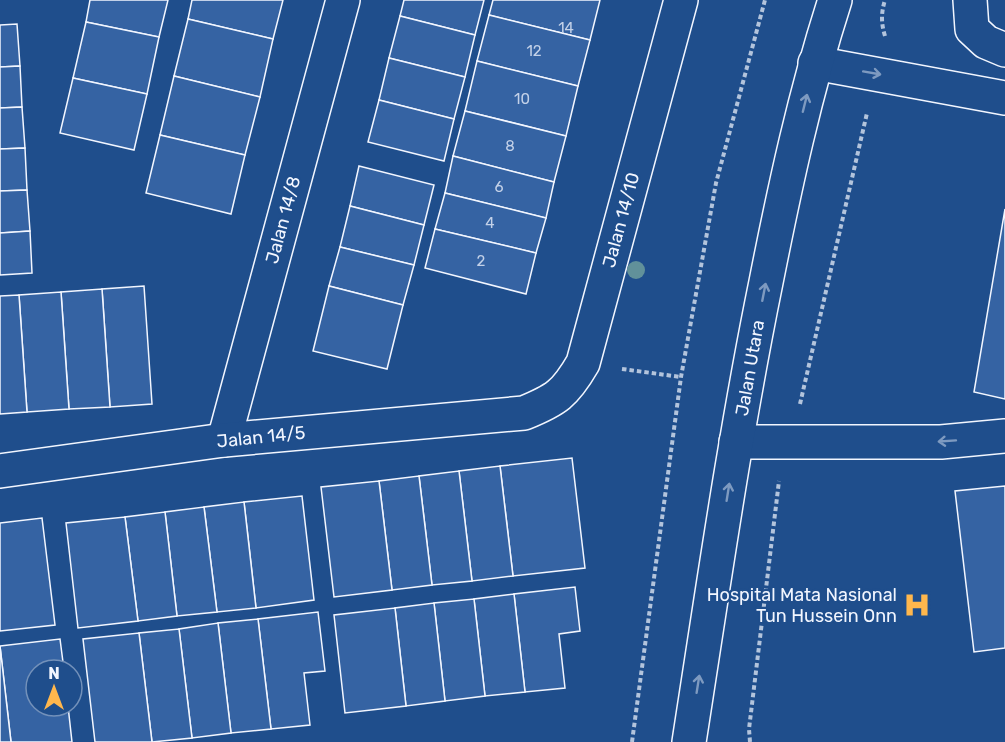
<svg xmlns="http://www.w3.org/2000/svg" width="1005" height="742" viewBox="0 0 1005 742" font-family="Rubik,sans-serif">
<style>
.building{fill:#3563a3;stroke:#f2f6ff;stroke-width:1.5}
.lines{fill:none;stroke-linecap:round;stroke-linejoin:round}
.minor-casing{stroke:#f2f6ff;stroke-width:36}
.major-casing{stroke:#f2f6ff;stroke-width:36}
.path{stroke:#b3c4dc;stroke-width:4;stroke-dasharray:4.5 3;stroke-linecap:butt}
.minor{stroke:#1f4e8c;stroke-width:33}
.major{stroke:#1f4e8c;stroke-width:33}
.tree{fill:#61919a}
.oneway{stroke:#7e9ac0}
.labels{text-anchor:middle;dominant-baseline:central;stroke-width:4.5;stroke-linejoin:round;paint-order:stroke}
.number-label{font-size:15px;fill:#c3d1e8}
.street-label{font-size:18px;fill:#f2f6ff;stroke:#1f4e8c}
.poi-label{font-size:18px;fill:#f2f6ff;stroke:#1f4e8c;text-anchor:end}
</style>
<rect width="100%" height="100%" fill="#1f4e8c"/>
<!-- building -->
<g class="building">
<polygon points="90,0 168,0 159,37 86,22"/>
<polygon points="192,0 283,0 273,39 188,19"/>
<polygon points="404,0 484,0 475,35 400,16"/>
<polygon points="493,0 600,0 590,40 489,15"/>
<polygon points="489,15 590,40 578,86 477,61"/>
<polygon points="400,16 475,35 465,77 389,58"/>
<polygon points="188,19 273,39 260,97 174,76"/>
<polygon points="86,22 159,37 147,94 73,78"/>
<polygon points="17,24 20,66 0,67 0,25"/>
<polygon points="389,58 465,77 454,119 379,100"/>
<polygon points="477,61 578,86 566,136 465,111"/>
<polygon points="20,66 22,107 0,108 0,67"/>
<polygon points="174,76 260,97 245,155 160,135"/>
<polygon points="73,78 147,94 134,150 60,133"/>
<polygon points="379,100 454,119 444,161 368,142"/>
<polygon points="22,107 25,148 0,149 0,108"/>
<polygon points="465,111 566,136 554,182 453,156"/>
<polygon points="160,135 245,155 231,214 146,193"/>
<polygon points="25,148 27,190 0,191 0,149"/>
<polygon points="453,156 554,182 546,218 445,193"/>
<polygon points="359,166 434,185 424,225 350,206"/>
<polygon points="27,190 30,231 0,233 0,191"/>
<polygon points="445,193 546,218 536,253 435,229"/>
<polygon points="350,206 424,225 414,265 340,247"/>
<polygon points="1005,209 1005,399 974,392"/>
<polygon points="435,229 536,253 526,294 425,268"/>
<polygon points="30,231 32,273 0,275 0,233"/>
<polygon points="340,247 414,265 403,305 329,286"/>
<polygon points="144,286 152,404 110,407 102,289"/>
<polygon points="329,286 403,305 387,369 313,351"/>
<polygon points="102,289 110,407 69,409 61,292"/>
<polygon points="61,292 69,409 27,412 19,295"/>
<polygon points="19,295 27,412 0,414 0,296"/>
<polygon points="572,458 585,568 513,576 500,466"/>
<polygon points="500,466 513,576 472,581 459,471"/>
<polygon points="459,471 472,581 432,585 419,476"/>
<polygon points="419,476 432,585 392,590 379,481"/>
<polygon points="379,481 392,590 334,597 321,487"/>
<polygon points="1005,486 1005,648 974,652 955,491"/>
<polygon points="302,496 314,600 256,608 244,502"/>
<polygon points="244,502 256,608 217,612 204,507"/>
<polygon points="204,507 217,612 177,616 165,512"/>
<polygon points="165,512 177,616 138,621 125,517"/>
<polygon points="125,517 138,621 78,628 66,523"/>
<polygon points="42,518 55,625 0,631 0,523"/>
<polygon points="575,587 580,631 559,634 565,688 525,692 514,594"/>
<polygon points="514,594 525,692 485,696 474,599"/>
<polygon points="474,599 485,696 445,701 434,603"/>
<polygon points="434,603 445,701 406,706 395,608"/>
<polygon points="395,608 406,706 345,713 334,615"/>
<polygon points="318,612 325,671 304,673 310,725 271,729 258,619"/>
<polygon points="258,619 271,729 231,733 218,623"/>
<polygon points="218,623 231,733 192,738 179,629"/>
<polygon points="179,629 192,738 152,742 139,633"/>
<polygon points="139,633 152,742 95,742 83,639"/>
<polygon points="60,639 64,670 36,670 36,706 68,706 72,742 11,742 0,646"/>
<polygon points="0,646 11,742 0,742"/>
</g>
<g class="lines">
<defs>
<g id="minor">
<polyline points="970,0 972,29 986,42 1005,50"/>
<polyline points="815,63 1005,98"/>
<polyline points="224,440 343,0"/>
<polyline points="736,442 941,442 1005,436"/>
<path d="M0,471l224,-31 300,-27c32,-13 41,-19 59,-50l98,-363"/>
</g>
<path id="major" d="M689,742c24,-154 46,-308 77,-460 19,-96 39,-189 69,-282"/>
</defs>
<!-- minor casing -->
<use href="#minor" class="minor-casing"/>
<!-- major casing -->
<use href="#major" class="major-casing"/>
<!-- path -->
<g class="path">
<path d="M885,36c-4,-13 -4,-23 0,-36"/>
<polyline points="622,369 681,377"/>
<polyline points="800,404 867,113"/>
<polyline points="632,742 681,377 716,183 765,0"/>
<polyline points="750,742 749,729 779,481"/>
</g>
<!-- minor -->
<use href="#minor" class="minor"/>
<!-- major -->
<use href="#major" class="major"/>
</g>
<!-- trees -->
<circle class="tree" cx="636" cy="270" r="9"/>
<!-- one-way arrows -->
<defs><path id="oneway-shaft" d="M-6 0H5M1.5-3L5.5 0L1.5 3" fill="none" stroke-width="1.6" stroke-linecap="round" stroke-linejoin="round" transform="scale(1.5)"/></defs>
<g class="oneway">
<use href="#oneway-shaft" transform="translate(872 73) rotate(10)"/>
<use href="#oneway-shaft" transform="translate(805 103) rotate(-76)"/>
<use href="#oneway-shaft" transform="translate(764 292) rotate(-79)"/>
<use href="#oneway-shaft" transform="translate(947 441) rotate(176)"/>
<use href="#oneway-shaft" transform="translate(728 492) rotate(-81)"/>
<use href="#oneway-shaft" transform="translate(698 684) rotate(-81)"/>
</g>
<!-- icons -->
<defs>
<symbol id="hospital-bare" viewBox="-9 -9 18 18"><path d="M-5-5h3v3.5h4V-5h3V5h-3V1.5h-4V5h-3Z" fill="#ffb74d" stroke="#1f4e8c" stroke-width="2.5" paint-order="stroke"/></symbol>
</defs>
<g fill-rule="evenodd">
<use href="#hospital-bare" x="898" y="586" width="38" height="38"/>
</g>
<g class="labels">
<!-- number labels -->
<g class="number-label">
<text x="566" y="28">14</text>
<text x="534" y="51">12</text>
<text x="522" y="99">10</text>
<text x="510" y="146">8</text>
<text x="499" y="187">6</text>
<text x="490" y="223">4</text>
<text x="481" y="261">2</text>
</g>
<!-- street labels -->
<g class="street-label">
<text transform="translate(283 220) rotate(-75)">Jalan 14/8</text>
<text transform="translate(621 220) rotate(-75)">Jalan 14/10</text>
<text transform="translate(750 368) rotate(-80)">Jalan Utara</text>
<text transform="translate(261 437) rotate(-6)">Jalan 14/5</text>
</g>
<!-- poi labels -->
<g class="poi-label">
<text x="897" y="595">Hospital Mata Nasional<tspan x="897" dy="21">Tun Hussein Onn</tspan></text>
</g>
</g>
<!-- north arrow -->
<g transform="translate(54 688)"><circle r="28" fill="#1f4e8c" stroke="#7391ba" stroke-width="1.5"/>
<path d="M0-4.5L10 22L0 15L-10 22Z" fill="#ffb74d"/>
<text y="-9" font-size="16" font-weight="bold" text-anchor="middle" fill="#f2f6ff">N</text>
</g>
</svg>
